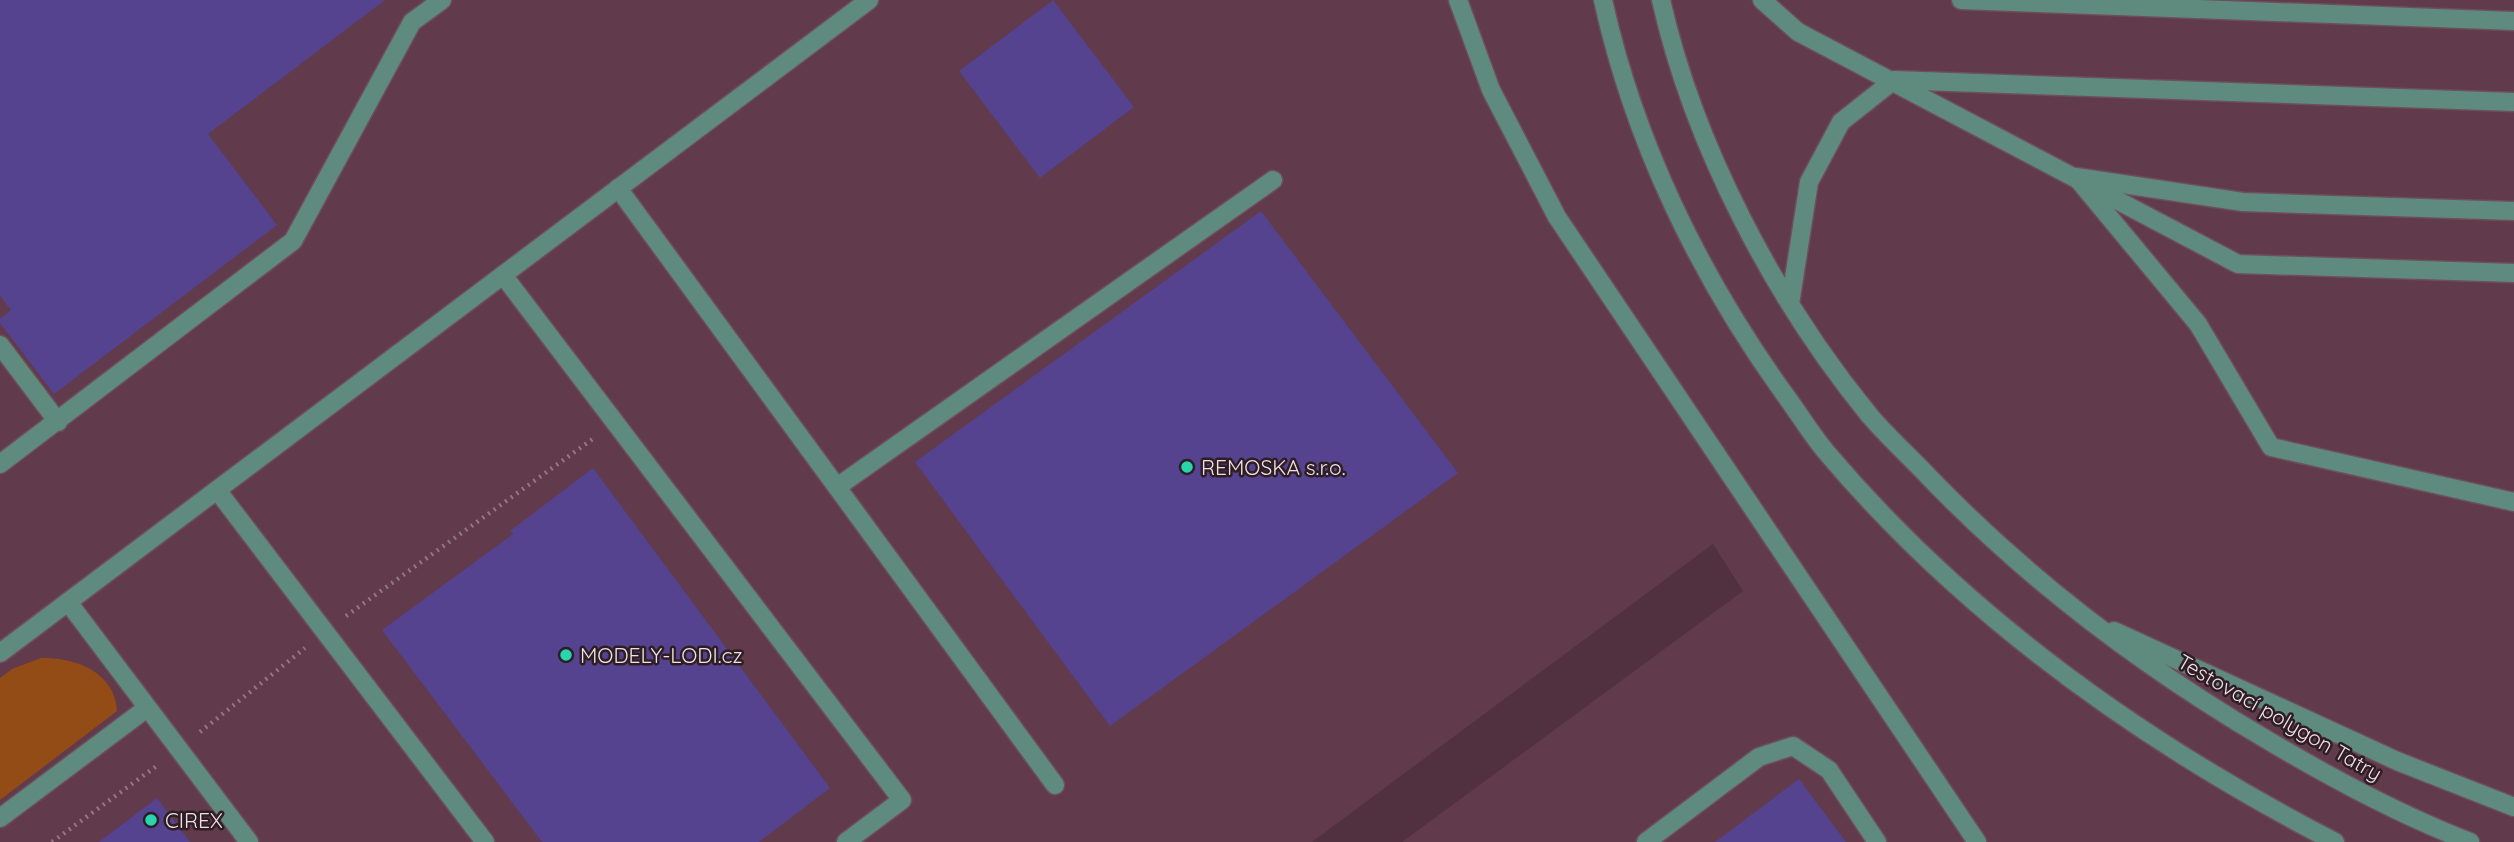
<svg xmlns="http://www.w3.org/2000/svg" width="2514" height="842" viewBox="0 0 2514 842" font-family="Quicksand,sans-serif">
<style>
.built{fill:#613a4b}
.green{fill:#944c17}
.building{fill:#55438f}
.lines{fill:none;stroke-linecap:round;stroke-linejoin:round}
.minor-casing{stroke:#6e4f5d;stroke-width:21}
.path{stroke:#937783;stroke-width:4.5;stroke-dasharray:2 5;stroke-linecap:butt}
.minor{stroke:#5e8b7d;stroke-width:18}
.poi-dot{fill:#29d5ad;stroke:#2d1e24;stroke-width:2.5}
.labels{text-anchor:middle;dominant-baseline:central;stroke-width:5;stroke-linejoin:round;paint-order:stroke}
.poi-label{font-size:21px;fill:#f2dde5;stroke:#2d1e24;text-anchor:start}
.street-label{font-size:21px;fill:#f2dde5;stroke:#2d1e24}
</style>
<rect width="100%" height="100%" fill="#51303f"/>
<!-- built -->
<polygon class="built" points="0,0 2514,0 2514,842 1402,842 1743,591 1713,544 1312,842 0,842"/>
<!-- green -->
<path class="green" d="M41,658c34,-1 74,14 76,53l-117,89v-122l12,-9z"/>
<!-- building -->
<g class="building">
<polygon points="0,0 385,0 208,134 277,225 54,394 0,323 0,319 11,310 0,296"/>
<polygon points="1053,0 1134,107 1040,178 959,71"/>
<polygon points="1261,211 1458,473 1110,726 915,462"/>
<polygon points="593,468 830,788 759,842 542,842 382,630 513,534 510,531"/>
<polygon points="1799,779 1846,842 1715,842"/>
<polygon points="157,798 190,842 99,842"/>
</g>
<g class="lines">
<defs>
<g id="minor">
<polyline points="1458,0 1491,90 1557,217 1977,842"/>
<path d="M1603,0c31,141 96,275 180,392 15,20 28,42 44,61 139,164 318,291 508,389"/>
<path d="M1661,0c33,146 114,300 209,416 18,21 40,41 59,61 102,106 214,190 340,264 64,38 131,74 201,101"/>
<polyline points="1762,0 1798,32 2238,264 2514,273"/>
<polyline points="1961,0 2514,21"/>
<polyline points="618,188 1055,785"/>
<polyline points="2514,211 2243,202 2076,177 2198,324 2271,447 2514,502"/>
<polyline points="503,275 902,800 846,842"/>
<polyline points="1790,304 1809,182 1841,122 1894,80 2514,102"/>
<polyline points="0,345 58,422"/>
<polyline points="0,464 293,241 412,22 442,0"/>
<polyline points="837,487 1273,180"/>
<polyline points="217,490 485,842"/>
<polyline points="68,602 249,842"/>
<polyline points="2114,631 2397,761 2514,807"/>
<polyline points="0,653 869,0"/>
<polyline points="0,818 147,708"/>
<polyline points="1646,842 1759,757 1793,746 1829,770 1877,842"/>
</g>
</defs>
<!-- minor casing -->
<use href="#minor" class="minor-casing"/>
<!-- path -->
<g class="path">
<polyline points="346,616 594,438"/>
<polyline points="200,732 305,648"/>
<polyline points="52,842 158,765"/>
</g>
<!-- minor -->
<use href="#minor" class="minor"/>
</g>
<!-- markers -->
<g class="poi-dot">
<circle cx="1187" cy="467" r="7"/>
<circle cx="566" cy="655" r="7"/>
<circle cx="151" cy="820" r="7"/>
</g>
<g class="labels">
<!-- poi labels -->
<g class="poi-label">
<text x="1201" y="467">REMOSKA s.r.o.</text>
<text x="580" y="655">MODELY-LODI.cz</text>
<text x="165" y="820">CIREX</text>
</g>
<!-- street labels -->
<g class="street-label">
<text transform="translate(2280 717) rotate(30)">Testovací polygon Tatry</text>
</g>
</g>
</svg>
